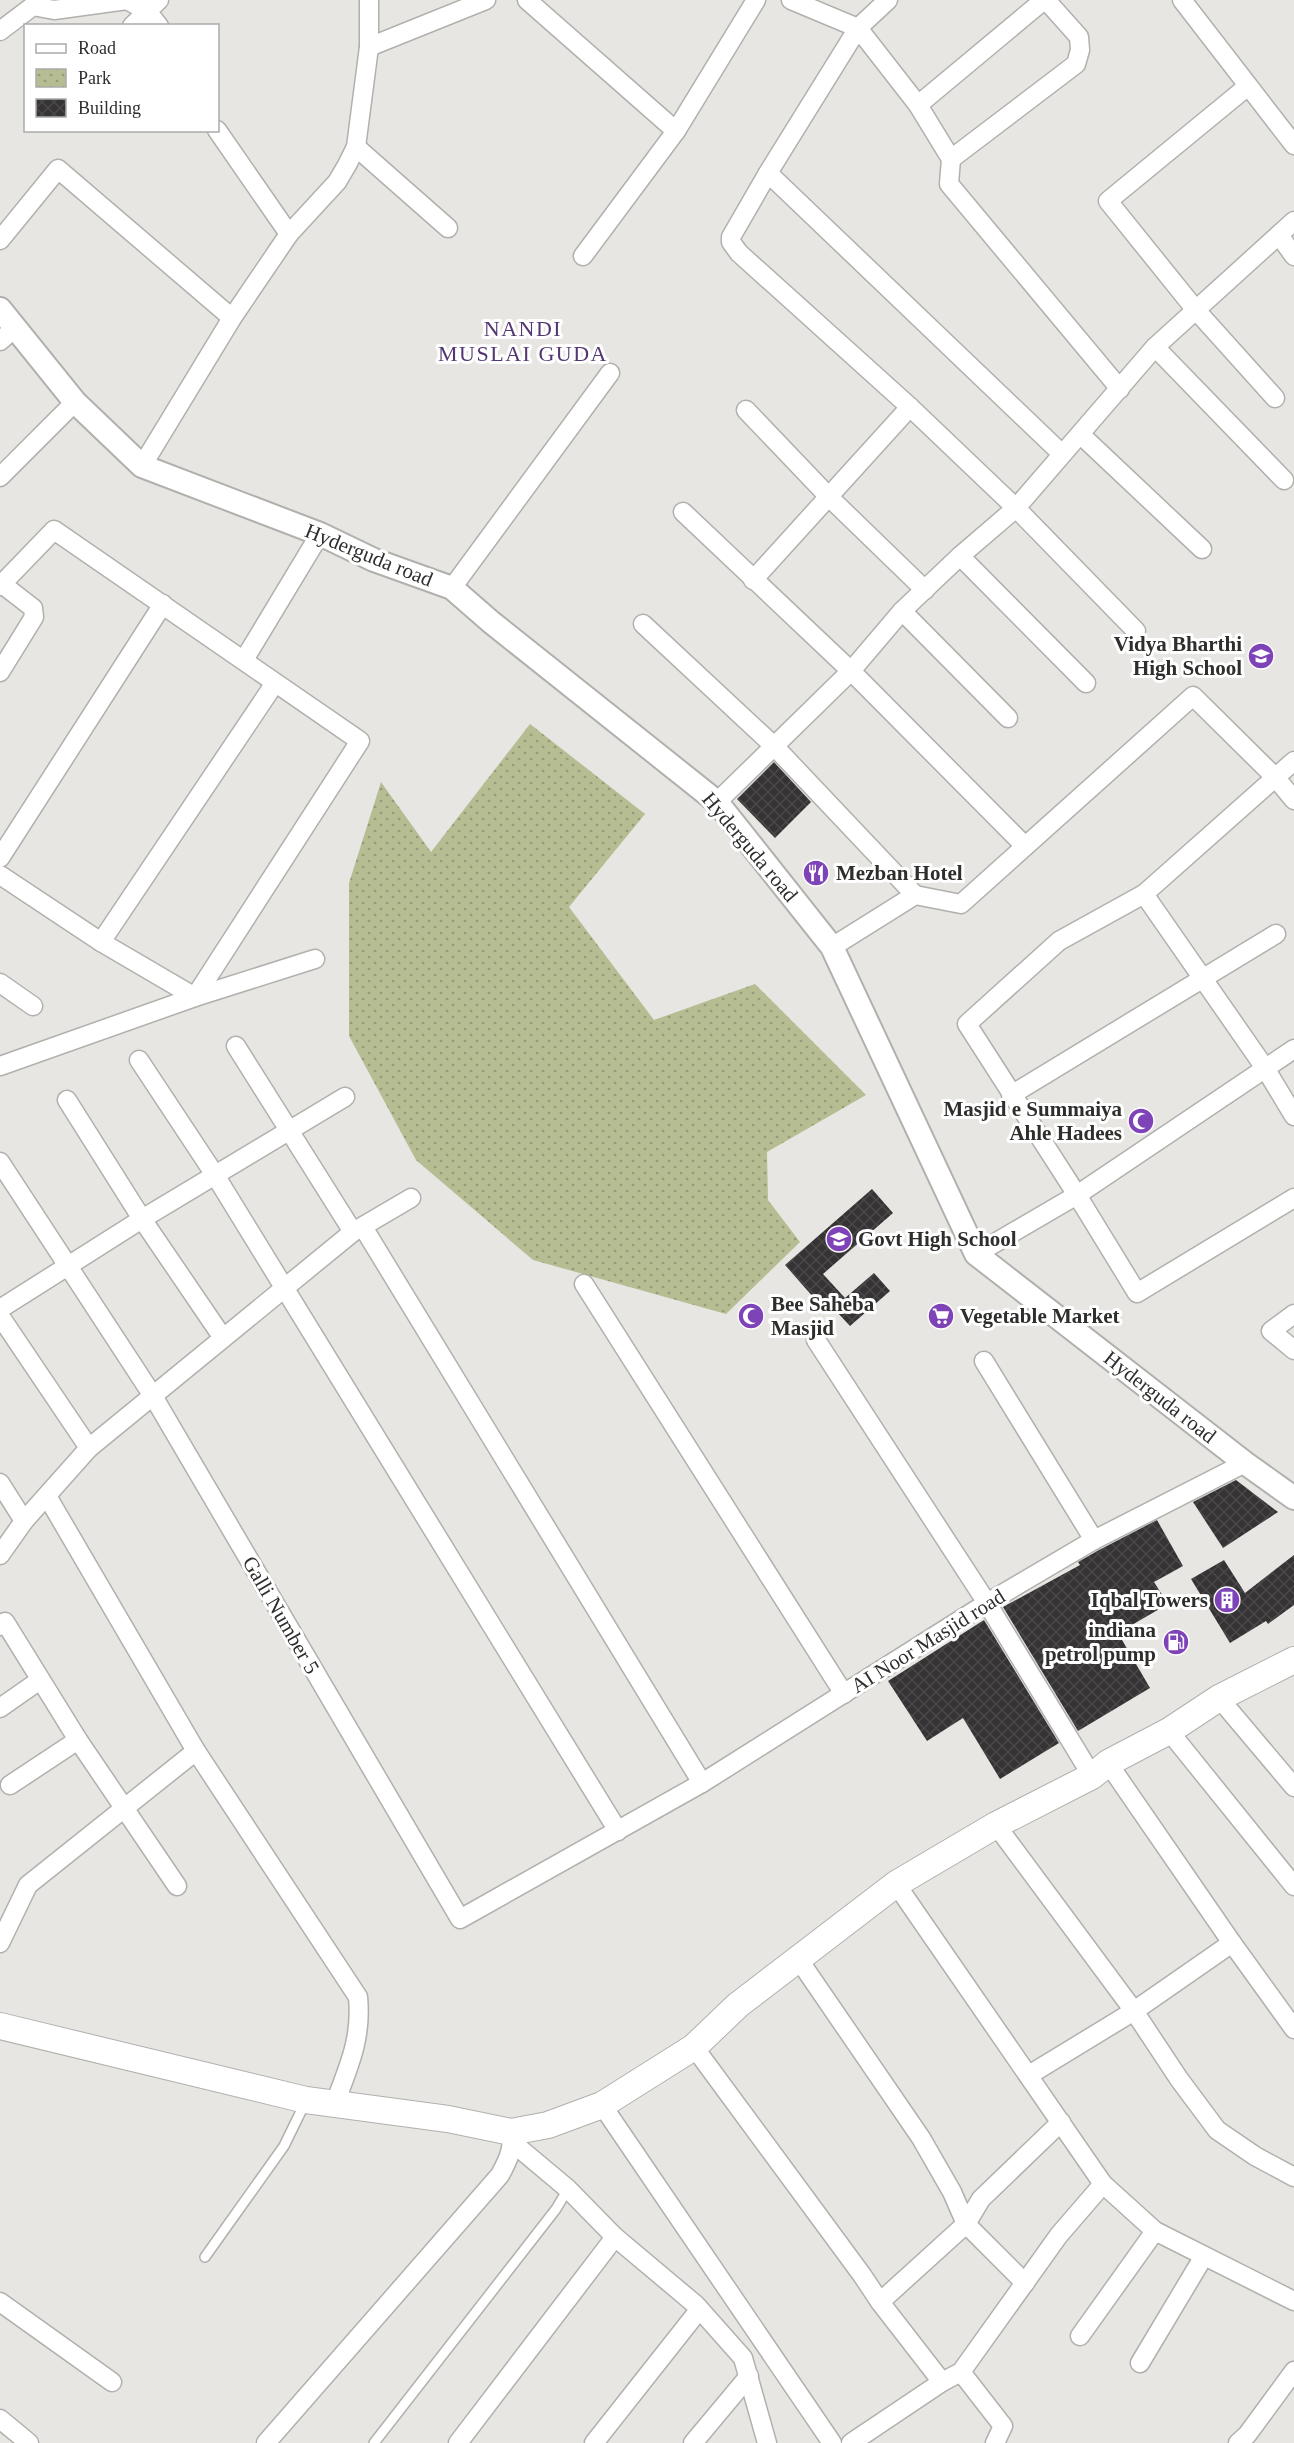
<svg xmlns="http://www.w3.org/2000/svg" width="1294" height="2443" viewBox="0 0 1294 2443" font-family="'Times New Roman',serif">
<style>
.park{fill:url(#park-dots)}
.building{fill:url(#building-cross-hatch)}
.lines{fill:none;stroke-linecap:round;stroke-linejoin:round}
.service-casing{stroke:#b1b0ad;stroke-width:12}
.minor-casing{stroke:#b1b0ad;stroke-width:21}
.tertiary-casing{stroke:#b1b0ad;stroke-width:26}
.secondary-casing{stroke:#b1b0ad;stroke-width:28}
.service{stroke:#fff;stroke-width:9}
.minor{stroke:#fff;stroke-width:18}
.tertiary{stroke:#fff;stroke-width:22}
.secondary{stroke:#fff;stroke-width:26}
.labels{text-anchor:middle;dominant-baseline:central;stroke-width:6;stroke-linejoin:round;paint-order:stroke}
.street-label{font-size:21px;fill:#2e2e2c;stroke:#fff}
.poi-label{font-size:21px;font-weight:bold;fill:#2e2e2c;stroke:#fff;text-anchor:end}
.neighbourhood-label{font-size:22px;letter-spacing:1.5px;fill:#533772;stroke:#fff}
</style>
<defs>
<pattern id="park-dots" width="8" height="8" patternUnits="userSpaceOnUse" patternTransform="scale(1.5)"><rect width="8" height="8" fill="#b7bd93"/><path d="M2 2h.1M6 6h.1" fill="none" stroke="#959a78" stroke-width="1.8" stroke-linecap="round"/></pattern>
<pattern id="building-cross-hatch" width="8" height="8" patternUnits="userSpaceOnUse" patternTransform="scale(1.5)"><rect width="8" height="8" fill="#363335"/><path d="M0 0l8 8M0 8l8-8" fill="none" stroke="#4b484a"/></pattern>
</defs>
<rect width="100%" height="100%" fill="#e7e6e2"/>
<!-- park -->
<polygon class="park" points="530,724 645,814 569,907 654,1020 755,984 866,1095 767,1152 768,1200 800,1242 726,1314 533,1260 416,1160 349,1036 349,883 381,782 431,852"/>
<!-- building -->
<g class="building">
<polygon points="774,762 811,802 775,838 737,799"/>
<polygon points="872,1189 893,1213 823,1274 845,1298 874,1273 890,1291 850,1326 836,1311 828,1314 785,1265"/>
<polygon points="1236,1480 1278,1512 1223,1548 1193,1502"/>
<polygon points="1157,1520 1183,1566 1154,1582 1168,1604 1118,1633 1150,1688 1078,1731 1003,1607 1080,1565 1078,1562 1099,1550"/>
<polygon points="1294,1555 1294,1605 1268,1624 1266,1621 1230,1643 1191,1579 1224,1560 1245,1593"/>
<polygon points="984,1620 1059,1743 1000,1779 963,1718 927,1741 888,1681"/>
</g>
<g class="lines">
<defs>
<g id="service">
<polyline points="205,2257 284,2146 306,2101"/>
<polyline points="374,2443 556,2209 568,2189"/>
</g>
<g id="minor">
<polyline points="527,0 676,131"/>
<polyline points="791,0 858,28 918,105 951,159 949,184 1120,389"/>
<polyline points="888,0 858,28 768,173 731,237 731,242 739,253 910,407 1016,508 1136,631"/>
<polyline points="1182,0 1294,145"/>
<polyline points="132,26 159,0"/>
<polyline points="0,31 33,6 54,10 127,0 147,11 159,26"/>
<polyline points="369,47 486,0"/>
<polyline points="1248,86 1108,201 1195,309 1275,398"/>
<polyline points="918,105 1044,0"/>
<polyline points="217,130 289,234"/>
<polyline points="356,147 448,228"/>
<polyline points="951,159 1076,64 1080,50 1079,37 1046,0"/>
<polyline points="768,173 1062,454"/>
<polyline points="1279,235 1294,256"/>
<polyline points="0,240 58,169 232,318"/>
<polyline points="583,256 676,131 756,0"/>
<polyline points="0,341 15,328"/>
<polyline points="1155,347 1284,480"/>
<polyline points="746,410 830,498 925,590"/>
<polyline points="1081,435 1202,549"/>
<polyline points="142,466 232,318 289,234 337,182 347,165 356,147 369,47 369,0"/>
<polyline points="0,477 75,402"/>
<polyline points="683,512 851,671 1025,846"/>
<polyline points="960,556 1086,683"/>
<polyline points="753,580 910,407"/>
<polyline points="0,586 54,530 360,741 195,997 101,942 0,875"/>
<polyline points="452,588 610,373"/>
<polyline points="902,611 1008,718"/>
<polyline points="643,624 775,747 915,895"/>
<polyline points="244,660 320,534"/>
<polyline points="0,672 34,617 33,608 2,584"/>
<polyline points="1294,761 1144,894 1059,941 967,1024 1077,1195 1137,1293 1294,1198"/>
<polyline points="717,802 851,671 902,611 960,556 1016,508 1155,347 1294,221"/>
<polyline points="0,858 163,604"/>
<polyline points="1144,894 1265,1068 1294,1116"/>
<polyline points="101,942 275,683"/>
<polyline points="832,947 915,895 961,904 1193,696 1275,777 1294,800"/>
<polyline points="0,983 33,1006"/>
<polyline points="236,1046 353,1232"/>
<polyline points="139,1060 215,1175 618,1831"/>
<polyline points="0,1066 195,997 315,959"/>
<polyline points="1011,1095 1276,934"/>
<polyline points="67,1100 142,1219 223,1338"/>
<polyline points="0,1162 153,1396 460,1919 702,1783 987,1603 1094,1540 1245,1463"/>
<polyline points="363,1227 702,1783"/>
<polyline points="976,1254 1077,1195 1294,1049"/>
<polyline points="584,1284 844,1694"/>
<polyline points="0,1309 142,1219 345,1097"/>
<polyline points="1294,1314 1271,1331 1294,1350"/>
<polyline points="0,1316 89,1448"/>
<polyline points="816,1340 987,1603 1092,1776"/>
<polyline points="984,1361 1094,1540"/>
<polyline points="0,1483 24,1521"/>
<path d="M47,1496l149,255 162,246c4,41 -9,69 -23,106"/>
<polyline points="0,1555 24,1521 89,1448 353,1232 411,1198"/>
<polyline points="0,1626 5,1622 78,1740 177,1886"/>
<polyline points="1219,1698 1294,1787"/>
<polyline points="0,1708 40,1680"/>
<polyline points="1169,1731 1294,1886"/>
<polyline points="1108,1763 1232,1943 1294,2029"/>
<polyline points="10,1785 78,1740"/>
<polyline points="996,1825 1134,2011 1179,2079 1217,2130 1255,2156 1294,2177"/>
<polyline points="896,1884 1103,2184 1155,2231 1294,2301"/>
<polyline points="0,1943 28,1885 196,1751"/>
<polyline points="799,1960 921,2138 952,2192 966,2224 1025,2283"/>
<polyline points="694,2047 862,2275 880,2302 966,2224 981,2199 1061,2122"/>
<polyline points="1029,2075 1134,2011 1232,1943"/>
<polyline points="602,2105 832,2443"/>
<polyline points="513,2143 568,2189 615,2237 696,2305 743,2358 767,2443"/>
<polyline points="0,2302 112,2382"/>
<polyline points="880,2302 942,2382"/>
<polyline points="1080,2336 1155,2231"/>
<polyline points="1140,2363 1204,2256"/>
<polyline points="961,2372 1003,2426 995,2443"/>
<polyline points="0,2419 29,2443"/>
<path d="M266,2443l234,-268c7,-13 14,-26 11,-42"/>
<polyline points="458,2443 615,2237"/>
<polyline points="594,2443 699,2310"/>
<polyline points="693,2443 749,2376"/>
<polyline points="851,2443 942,2382 961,2372 1059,2235 1103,2184"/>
<polyline points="1238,2443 1247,2435 1294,2371"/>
</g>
<polyline id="tertiary" points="0,309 75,402 142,466 320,534 374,560 452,588 491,622 717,802 832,947 976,1254 1245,1463 1294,1498"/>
<polyline id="secondary" points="0,2026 306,2100 448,2119 511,2132 548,2125 602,2105 694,2047 738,2005 896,1884 996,1825 1092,1776 1108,1763 1169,1731 1219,1698 1294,1660"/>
</defs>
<!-- service casing -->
<use href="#service" class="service-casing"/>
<!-- minor casing -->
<use href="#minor" class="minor-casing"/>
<!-- tertiary casing -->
<use href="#tertiary" class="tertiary-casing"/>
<!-- secondary casing -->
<use href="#secondary" class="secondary-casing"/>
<!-- service -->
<use href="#service" class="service"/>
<!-- minor -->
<use href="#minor" class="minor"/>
<!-- tertiary -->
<use href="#tertiary" class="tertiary"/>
<!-- secondary -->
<use href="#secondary" class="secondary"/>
</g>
<!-- icons -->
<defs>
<symbol id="school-disc" viewBox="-11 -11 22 22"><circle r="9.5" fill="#7f43b8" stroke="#fff"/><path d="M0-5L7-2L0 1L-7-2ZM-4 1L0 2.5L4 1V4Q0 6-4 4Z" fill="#fff"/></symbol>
<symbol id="restaurant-disc" viewBox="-11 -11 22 22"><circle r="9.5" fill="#7f43b8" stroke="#fff"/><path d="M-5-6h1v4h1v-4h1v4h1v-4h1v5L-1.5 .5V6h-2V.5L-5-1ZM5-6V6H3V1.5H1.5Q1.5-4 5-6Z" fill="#fff"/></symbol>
<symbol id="mosque-disc" viewBox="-11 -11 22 22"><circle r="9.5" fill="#7f43b8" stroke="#fff"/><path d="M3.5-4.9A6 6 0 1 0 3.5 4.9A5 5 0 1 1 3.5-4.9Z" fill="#fff"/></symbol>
<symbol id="supermarket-disc" viewBox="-11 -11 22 22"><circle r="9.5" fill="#7f43b8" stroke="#fff"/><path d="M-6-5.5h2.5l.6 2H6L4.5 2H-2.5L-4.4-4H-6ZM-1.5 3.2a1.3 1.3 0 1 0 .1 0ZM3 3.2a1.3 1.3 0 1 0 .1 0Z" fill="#fff"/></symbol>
<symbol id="building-disc" viewBox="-11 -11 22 22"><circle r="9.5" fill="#7f43b8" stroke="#fff"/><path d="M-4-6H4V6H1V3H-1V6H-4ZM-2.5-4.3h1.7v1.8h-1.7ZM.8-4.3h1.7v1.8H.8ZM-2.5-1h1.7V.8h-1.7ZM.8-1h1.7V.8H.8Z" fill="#fff"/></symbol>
<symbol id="fuel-disc" viewBox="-11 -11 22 22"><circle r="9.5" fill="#7f43b8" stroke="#fff"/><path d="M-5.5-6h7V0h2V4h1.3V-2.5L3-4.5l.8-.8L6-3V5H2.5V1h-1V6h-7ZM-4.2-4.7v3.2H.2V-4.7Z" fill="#fff"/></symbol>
</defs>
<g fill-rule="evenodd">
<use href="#school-disc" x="1246" y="641" width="30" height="30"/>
<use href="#restaurant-disc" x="801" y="858" width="30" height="30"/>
<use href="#mosque-disc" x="1126" y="1106" width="30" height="30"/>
<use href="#school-disc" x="824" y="1224" width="30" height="30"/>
<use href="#mosque-disc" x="736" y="1301" width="30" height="30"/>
<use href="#supermarket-disc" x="926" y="1301" width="30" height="30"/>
<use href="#building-disc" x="1212" y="1585" width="30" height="30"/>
<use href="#fuel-disc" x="1161" y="1627" width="30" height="30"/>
</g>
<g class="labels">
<!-- street labels -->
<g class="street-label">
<text transform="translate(369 555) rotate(22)">Hyderguda road</text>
<text transform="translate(750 847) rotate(50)">Hyderguda road</text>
<text transform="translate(1160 1397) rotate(38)">Hyderguda road</text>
<text transform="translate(281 1615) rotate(60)">Galli Number 5</text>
<text transform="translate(928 1641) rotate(-32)">AI Noor Masjid road</text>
</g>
<!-- poi labels -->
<g class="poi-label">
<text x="1242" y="644">Vidya Bharthi<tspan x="1242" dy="24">High School</tspan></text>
<text x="836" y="873" text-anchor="start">Mezban Hotel</text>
<text x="1122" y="1109">Masjid e Summaiya<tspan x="1122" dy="24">Ahle Hadees</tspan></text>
<text x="858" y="1239" text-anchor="start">Govt High School</text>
<text x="771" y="1304" text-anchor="start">Bee Saheba<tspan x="771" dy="24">Masjid</tspan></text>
<text x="960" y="1316" text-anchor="start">Vegetable Market</text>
<text x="1208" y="1600">Iqbal Towers</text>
<text x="1156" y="1630">indiana<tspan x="1156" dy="24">petrol pump</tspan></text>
</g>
<!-- neighbourhood labels -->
<g class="neighbourhood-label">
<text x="523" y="328">NANDI<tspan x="523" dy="25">MUSLAI GUDA</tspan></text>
</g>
</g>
<!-- legend -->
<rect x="24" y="24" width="195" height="108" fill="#ffffff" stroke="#ababab" stroke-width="1.5"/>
<rect x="36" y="44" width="30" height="9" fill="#ffffff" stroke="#ababab" stroke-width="1.5"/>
<text x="78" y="54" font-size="18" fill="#2e2e2c">Road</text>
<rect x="36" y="69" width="30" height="18" fill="url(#park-dots)" stroke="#ababab" stroke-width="1.5"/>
<text x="78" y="84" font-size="18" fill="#2e2e2c">Park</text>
<rect x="36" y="99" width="30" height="18" fill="url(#building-cross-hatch)" stroke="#ababab" stroke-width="1.5"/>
<text x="78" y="114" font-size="18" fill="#2e2e2c">Building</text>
</svg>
